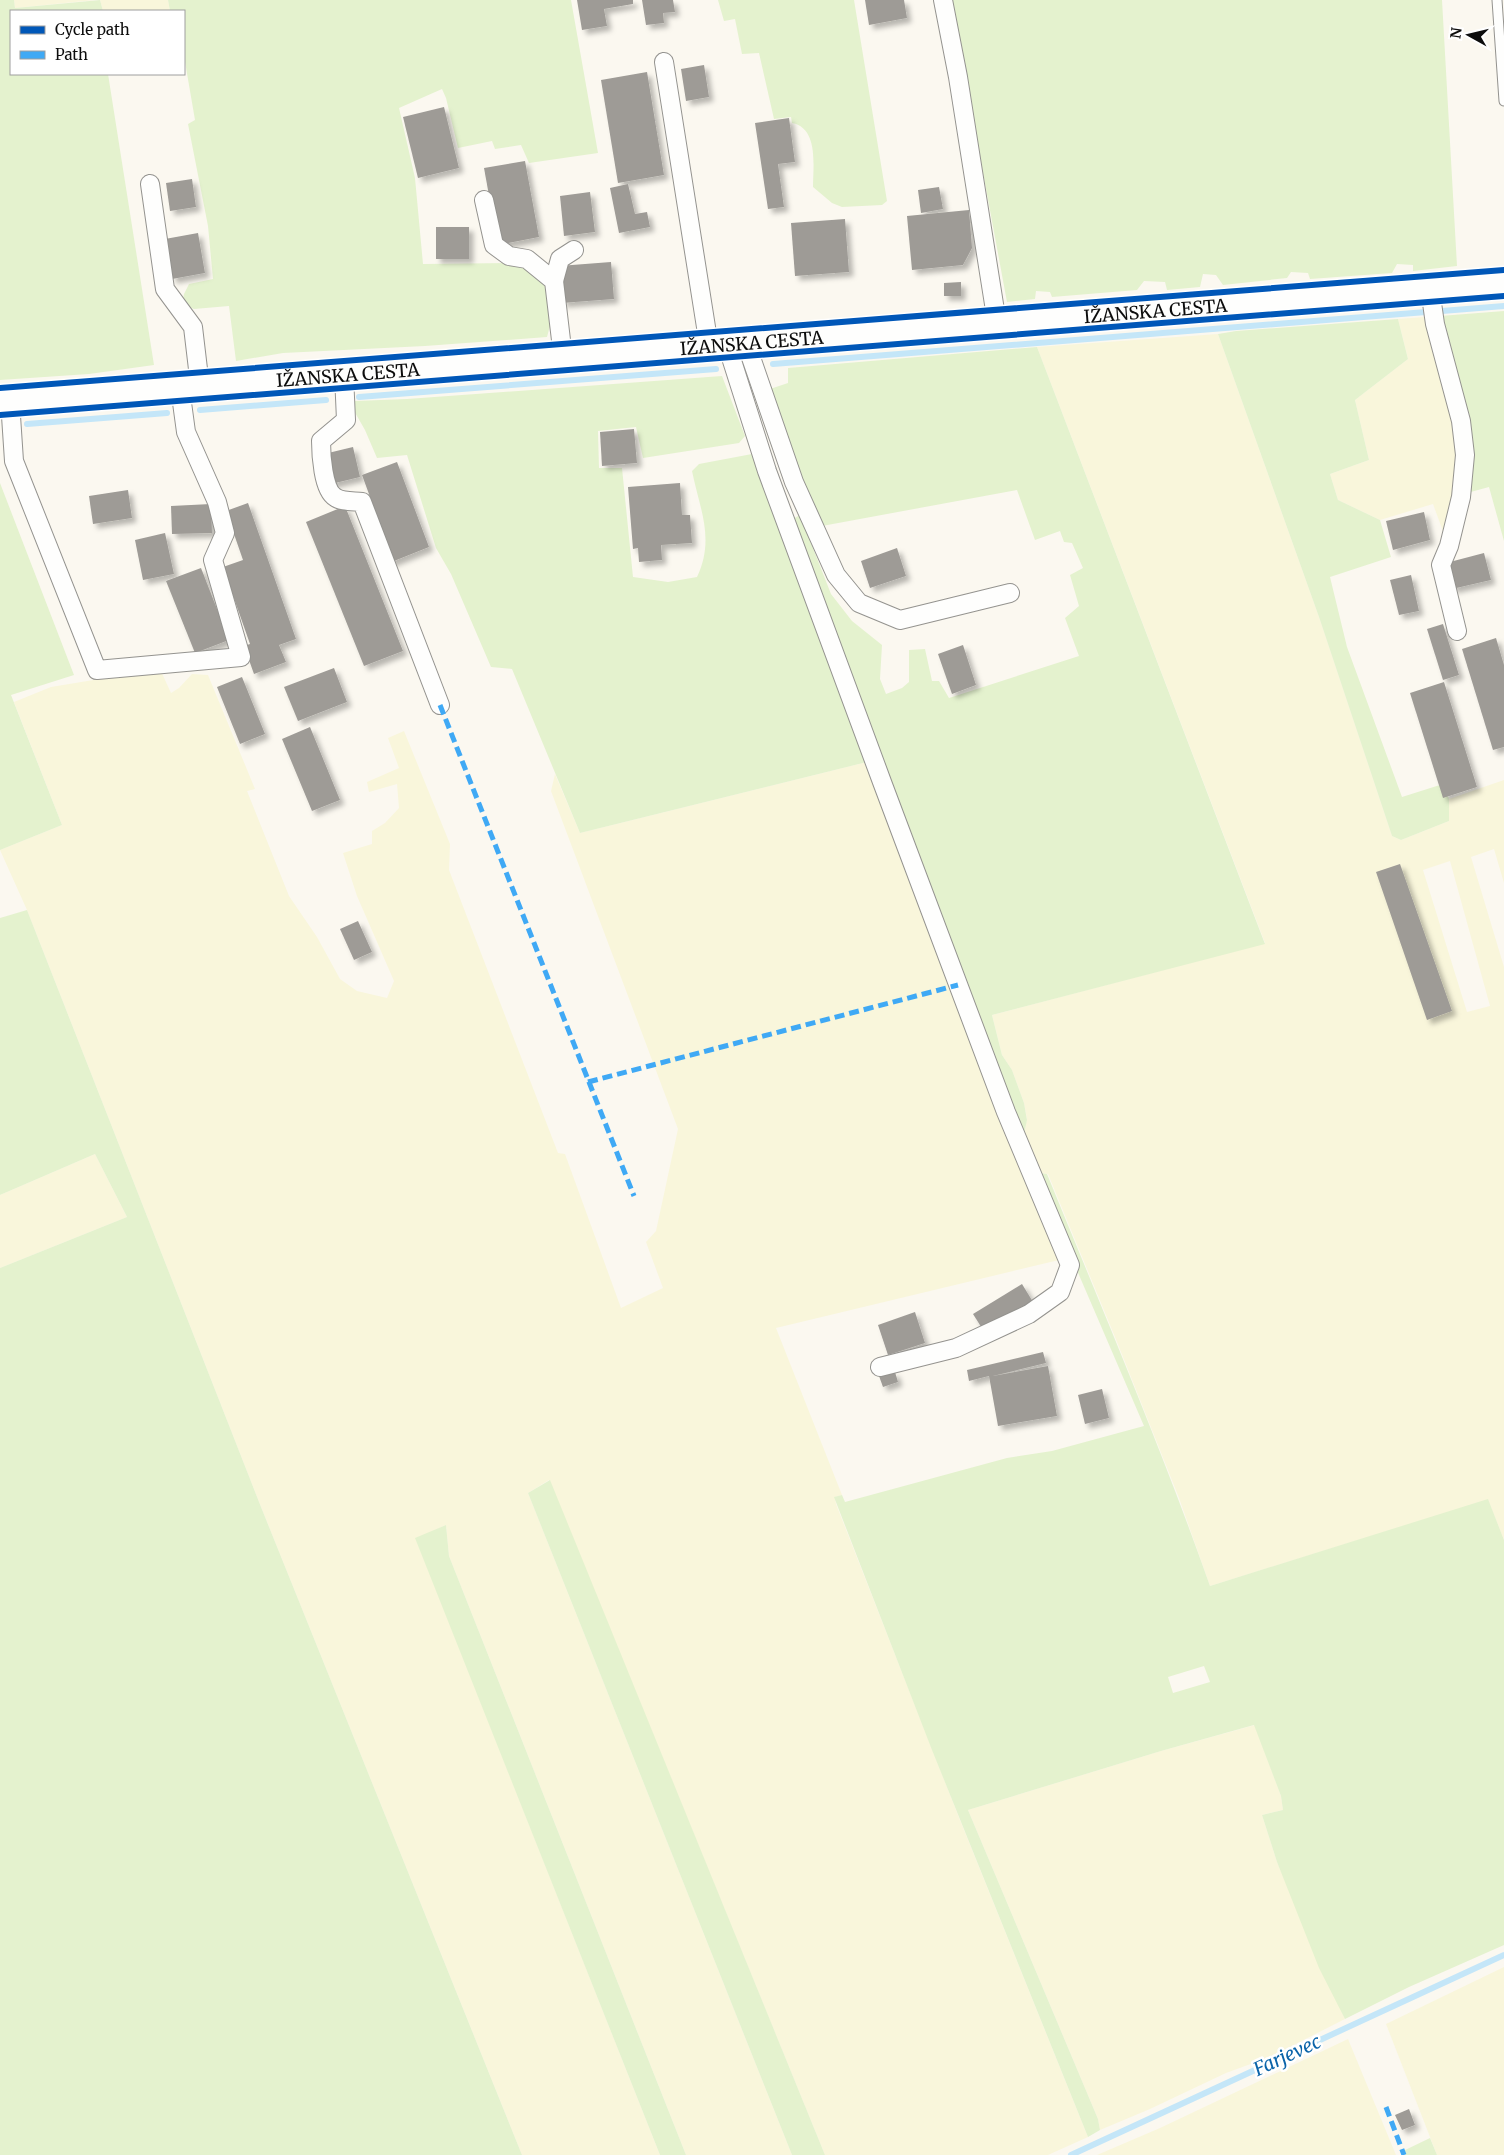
<svg xmlns="http://www.w3.org/2000/svg" width="1504" height="2155" viewBox="0 0 1504 2155" font-family="Merriweather,serif">
<style>
.farmland{fill:#f9f6db;fill-rule:evenodd}
.green{fill:#e4f2ce;fill-rule:evenodd}
.lines{fill:none;stroke-linecap:round;stroke-linejoin:round}
.stream{stroke:#c4e6f8;stroke-width:6}
.building{fill:#9e9b96;filter:url(#shadow)}
.service-casing{stroke:#94938f;stroke-width:11}
.minor-casing{stroke:#94938f;stroke-width:20}
.tertiary-casing{stroke:#94938f;stroke-width:25}
.service{stroke:#fefefd;stroke-width:9}
.minor{stroke:#fefefd;stroke-width:18}
.tertiary{stroke:#fefefd;stroke-width:22}
.quiet{stroke:#3fa9f5;stroke-width:5;stroke-dasharray:10 5;stroke-linecap:butt}
.cycleway-casing{stroke:#fff;stroke-width:9}
.cycleway{stroke:#0057b8;stroke-width:6}
.labels{text-anchor:middle;dominant-baseline:central;stroke-width:5;stroke-linejoin:round;paint-order:stroke}
.street-label{font-size:18px;fill:#0d0d0d;stroke:#fff}
.water-label{font-size:19px;font-style:italic;fill:#0b64a9;stroke:#fff}
</style>
<defs>
<filter id="shadow"><feDropShadow dx="4.5" dy="4.5" stdDeviation="2.5" flood-color="#0004"/></filter>
</defs>
<rect width="100%" height="100%" fill="#fbf8f0"/>
<!-- farmland -->
<g class="farmland">
<polygon points="14,0 95,0 15,8"/>
<polygon points="100,0 168,0 170,11 103,11"/>
<polygon points="1424,317 1452,408 1460,472 1444,534 1433,504 1380,520 1338,500 1330,474 1369,460 1355,400 1408,359 1398,319"/>
<path d="M1218,334l101,283 73,219 9,4 48,-19v-22l55,-19v103l-10,-34 -23,8 33,110v573l-16,-40 -278,86 -31,-88 -62,-156 -69,-168 -8,-1 -16,-39 3,-15 -3,-16 -12,-33 -10,-15 -10,-40 273,-72 -228,-596zM1450,861l40,145 -23,6 -44,-142z"/>
<polygon points="160,669 171,693 179,688 192,674 208,675 255,789 247,791 289,896 317,937 340,979 357,991 387,998 394,981 357,896 343,853 372,844 372,831 385,823 399,808 397,784 369,792 367,782 399,768 388,738 404,731 450,844 449,870 558,1153 565,1154 621,1308 663,1288 646,1242 656,1231 678,1129 551,791 555,774 580,833 867,762 1059,1260 776,1328 842,1495 835,1497 836,1504 958,1815 1088,2137 1048,2155 825,2155 549,1480 528,1493 792,2155 686,2155 449,1556 446,1525 416,1539 660,2155 522,2155 261,1507 27,910 0,850 62,825 14,702 51,687"/>
<polygon points="95,1154 127,1217 0,1268 0,1195"/>
<polygon points="1255,1725 1281,1796 1283,1810 1262,1815 1277,1862 1345,2019 1270,2057 1226,2073 1150,2109 1100,2130 1098,2119 968,1810 1161,1751"/>
<polygon points="1504,1967 1504,2155 1437,2155 1386,2024"/>
<polygon points="1348,2039 1396,2155 1097,2155 1160,2128"/>
</g>
<!-- green -->
<g class="green">
<polygon points="0,0 14,0 15,8 100,0 103,11 11,11 11,74 108,74 154,365 89,374 0,380"/>
<polygon points="168,0 571,0 598,153 529,163 521,145 495,149 492,141 458,148 446,98 442,89 399,108 415,178 423,264 517,263 540,276 547,290 551,322 547,337 425,346 283,353 236,361 229,306 194,309 182,304 184,294 189,284 213,279 208,226 188,124 195,120 184,56 184,11 170,11"/>
<path d="M718,0h136l33,201 -5,4 -40,2 -10,-4 -19,-16c0,-20 6,-59 -21,-64l-1,-6 -17,2 -15,-66 -17,1 -7,-35 -11,2z"/>
<polygon points="951,0 1442,0 1457,266 1413,271 1413,265 1397,264 1392,273 1310,279 1308,273 1291,272 1287,278 1223,285 1216,275 1203,274 1200,287 1167,290 1165,282 1144,281 1137,290 1052,297 1050,292 1036,291 1035,299 1007,302"/>
<polygon points="1504,311 1504,541 1489,487 1467,493 1440,316"/>
<polygon points="1398,319 1408,359 1355,400 1369,460 1330,474 1338,500 1380,520 1391,557 1330,577 1347,647 1402,797 1443,784 1449,799 1449,821 1401,840 1392,836 1319,617 1218,334 1236,331"/>
<polygon points="1037,347 1265,944 992,1015 1002,1055 1012,1070 1024,1103 1027,1120 1024,1134 960,979 791,520 800,515 831,594 852,621 882,645 880,679 886,694 902,688 909,682 909,650 925,649 932,681 939,681 949,698 1079,656 1065,618 1079,606 1070,575 1083,568 1072,543 1064,542 1060,531 1035,540 1017,490 822,526 797,466 770,389 788,383 788,368"/>
<path d="M722,376l23,60 -6,7 -96,15 -7,-31 -38,4 1,37h23l11,109 35,5 29,-5c18,-38 3,-67 -5,-106l7,-7 53,-10 76,209 39,99 -287,71 -68,-164 -21,-2 -40,-93 -15,-26 -29,-93 -30,3 -12,-28 -12,-21 2,-8 52,-2z"/>
<polygon points="0,483 74,675 11,695 62,825 0,850"/>
<polygon points="27,910 261,1507 522,2155 0,2155 0,1268 127,1217 95,1154 0,1195 0,918"/>
<path d="M1040,1173l7,1c56,137 114,273 163,412l278,-87 16,41v405l-95,42 -64,32 -26,-51 -42,-106 -15,-47 21,-5 -2,-14 -27,-71 -93,26 -193,59 130,309 2,11 -12,7 -156,-387 -98,-253 8,-2 3,7 162,-44 45,-7 92,-25 -68,-158zM1204,1666l6,16 -37,11 -5,-16z"/>
<polygon points="550,1480 825,2155 792,2155 528,1493"/>
<polygon points="446,1525 449,1556 686,2155 660,2155 415,1538"/>
<polygon points="1430,2138 1437,2155 1402,2155 1401,2152"/>
</g>
<g class="lines">
<!-- stream -->
<g class="stream">
<polyline points="1442,311 1504,306"/>
<polyline points="773,364 1426,312"/>
<polyline points="359,397 716,369"/>
<polyline points="200,410 326,400"/>
<polyline points="27,424 167,413"/>
<polyline points="1071,2155 1504,1955"/>
</g>
</g>
<!-- building -->
<g class="building">
<polygon points="577,0 633,0 633,4 604,9 607,26 582,30"/>
<polygon points="642,0 673,0 675,12 663,13 664,23 646,25"/>
<polygon points="865,0 904,0 907,18 869,25"/>
<polygon points="704,65 709,97 686,101 681,69"/>
<polygon points="647,72 664,175 618,183 601,80"/>
<polygon points="444,107 459,168 418,178 403,117"/>
<polygon points="789,118 795,162 778,164 784,207 768,209 755,123"/>
<polygon points="525,161 539,237 498,245 484,168"/>
<polygon points="192,179 196,207 170,211 166,183"/>
<polygon points="628,184 635,214 647,212 650,227 619,233 610,188"/>
<polygon points="939,187 943,209 921,213 918,190"/>
<polygon points="590,192 595,232 564,236 560,196"/>
<polygon points="969,210 972,248 963,265 912,270 907,216"/>
<polygon points="845,219 849,272 795,276 791,223"/>
<rect x="436" y="227" width="33" height="32"/>
<polygon points="198,233 205,273 172,279 165,239"/>
<polygon points="611,262 614,299 562,303 559,266"/>
<polygon points="961,282 961,296 944,296 944,283"/>
<polygon points="634,429 637,463 602,466 600,432"/>
<polygon points="353,447 360,477 331,484 324,454"/>
<polygon points="397,462 429,547 389,563 368,507 373,505 362,475"/>
<polygon points="680,483 682,515 690,515 692,543 661,545 662,560 639,562 638,548 633,549 628,487"/>
<polygon points="128,490 132,518 93,524 89,496"/>
<polygon points="248,503 296,639 279,645 286,662 254,674 244,646 250,644 223,567 243,560 226,511"/>
<polygon points="211,504 212,533 172,534 171,506"/>
<polygon points="345,506 403,651 364,666 306,522"/>
<polygon points="1424,512 1430,540 1393,550 1386,521"/>
<polygon points="165,533 174,574 143,580 135,540"/>
<polygon points="897,548 906,576 870,588 861,561"/>
<polygon points="1484,553 1491,580 1452,589 1446,563"/>
<polygon points="201,568 229,640 195,653 166,581"/>
<polygon points="1411,575 1419,611 1399,615 1390,580"/>
<polygon points="1443,624 1459,675 1443,680 1427,629"/>
<polygon points="1496,638 1504,665 1504,747 1493,750 1462,649"/>
<polygon points="963,645 976,685 952,694 938,654"/>
<polygon points="334,668 347,702 298,721 284,687"/>
<polygon points="242,677 265,734 240,744 217,687"/>
<polygon points="1444,682 1477,787 1443,798 1410,693"/>
<polygon points="310,727 340,800 312,811 282,739"/>
<polygon points="1400,864 1452,1011 1427,1020 1376,872"/>
<polygon points="358,921 372,952 354,960 340,929"/>
<polygon points="1022,1284 1033,1302 985,1333 973,1314"/>
<polygon points="915,1312 925,1343 888,1355 878,1325"/>
<polygon points="1043,1352 1046,1363 993,1376 1048,1366 1057,1416 998,1426 989,1376 969,1381 967,1370"/>
<polygon points="895,1372 898,1382 883,1387 879,1376"/>
<polygon points="1102,1389 1109,1418 1085,1424 1078,1395"/>
<polygon points="1409,2109 1415,2125 1402,2130 1395,2115"/>
</g>
<g class="lines">
<defs>
<polyline id="service" points="1497,0 1504,101"/>
<g id="minor">
<polyline points="943,0 958,77 997,323"/>
<polyline points="664,62 709,346"/>
<polyline points="150,184 165,289 193,327 200,386"/>
<polyline points="484,200 494,245 509,256 527,259 554,281 563,357"/>
<polyline points="554,281 560,259 574,250"/>
<polyline points="1430,289 1435,324 1461,421 1465,455 1461,497 1449,546 1441,565 1457,631"/>
<polyline points="746,343 794,482 836,575 859,603 900,620 1010,593"/>
<polyline points="727,345 767,471 882,782 1006,1112 1070,1265 1060,1292 1029,1314 956,1348 880,1367"/>
<path d="M344,375l2,45 -25,21c0,13 2,49 14,56 6,5 19,4 27,5l78,203"/>
<polyline points="10,401 14,461 97,670 241,657 213,560 225,533 217,502 186,432 180,388"/>
</g>
<g id="tertiary">
<path id="s1" d="M0,402l1504,-119"/>
</g>
</defs>
<!-- service casing -->
<use href="#service" class="service-casing"/>
<!-- minor casing -->
<use href="#minor" class="minor-casing"/>
<!-- tertiary casing -->
<use href="#tertiary" class="tertiary-casing"/>
<!-- service -->
<use href="#service" class="service"/>
<!-- minor -->
<use href="#minor" class="minor"/>
<!-- tertiary -->
<use href="#tertiary" class="tertiary"/>
<!-- quiet -->
<g class="quiet">
<polyline points="440,705 634,1196"/>
<polyline points="588,1082 958,985"/>
<polyline points="1386,2107 1404,2155"/>
</g>
<defs>
<g id="cycleway">
<polyline points="0,388 1504,270"/>
<polyline points="0,415 1504,296"/>
</g>
</defs>
<!-- cycleway casing -->
<use href="#cycleway" class="cycleway-casing"/>
<!-- cycleway -->
<use href="#cycleway" class="cycleway"/>
</g>
<g class="labels">
<!-- street labels -->
<g class="street-label">
<text stroke="none"><textPath href="#s1" startOffset="1159">IŽANSKA CESTA</textPath></text>
<text stroke="none"><textPath href="#s1" startOffset="754">IŽANSKA CESTA</textPath></text>
<text stroke="none"><textPath href="#s1" startOffset="349">IŽANSKA CESTA</textPath></text>
</g>
<!-- water labels -->
<g class="water-label">
<text transform="translate(1287 2055) rotate(-25)">Farjevec</text>
</g>
</g>
<!-- legend -->
<rect x="10" y="10" width="175" height="65" fill="#ffffff" stroke="#9e9e9e"/>
<rect x="20" y="26" width="25" height="8" fill="#0057b8" stroke="#9e9e9e"/>
<text x="55" y="35" font-size="15" fill="#0d0d0d">Cycle path</text>
<rect x="20" y="51" width="25" height="8" fill="#3fa9f5" stroke="#9e9e9e"/>
<text x="55" y="60" font-size="15" fill="#0d0d0d">Path</text>
<!-- north arrow -->
<g transform="translate(1469 35) rotate(278)" stroke="#ffffff" stroke-width="4" paint-order="stroke">
<path d="M0-4L9 19L0 12L-9 19Z" fill="#0d0d0d"/>
<text y="-8" font-size="14" font-weight="bold" text-anchor="middle" fill="#0d0d0d">N</text>
</g>
</svg>
